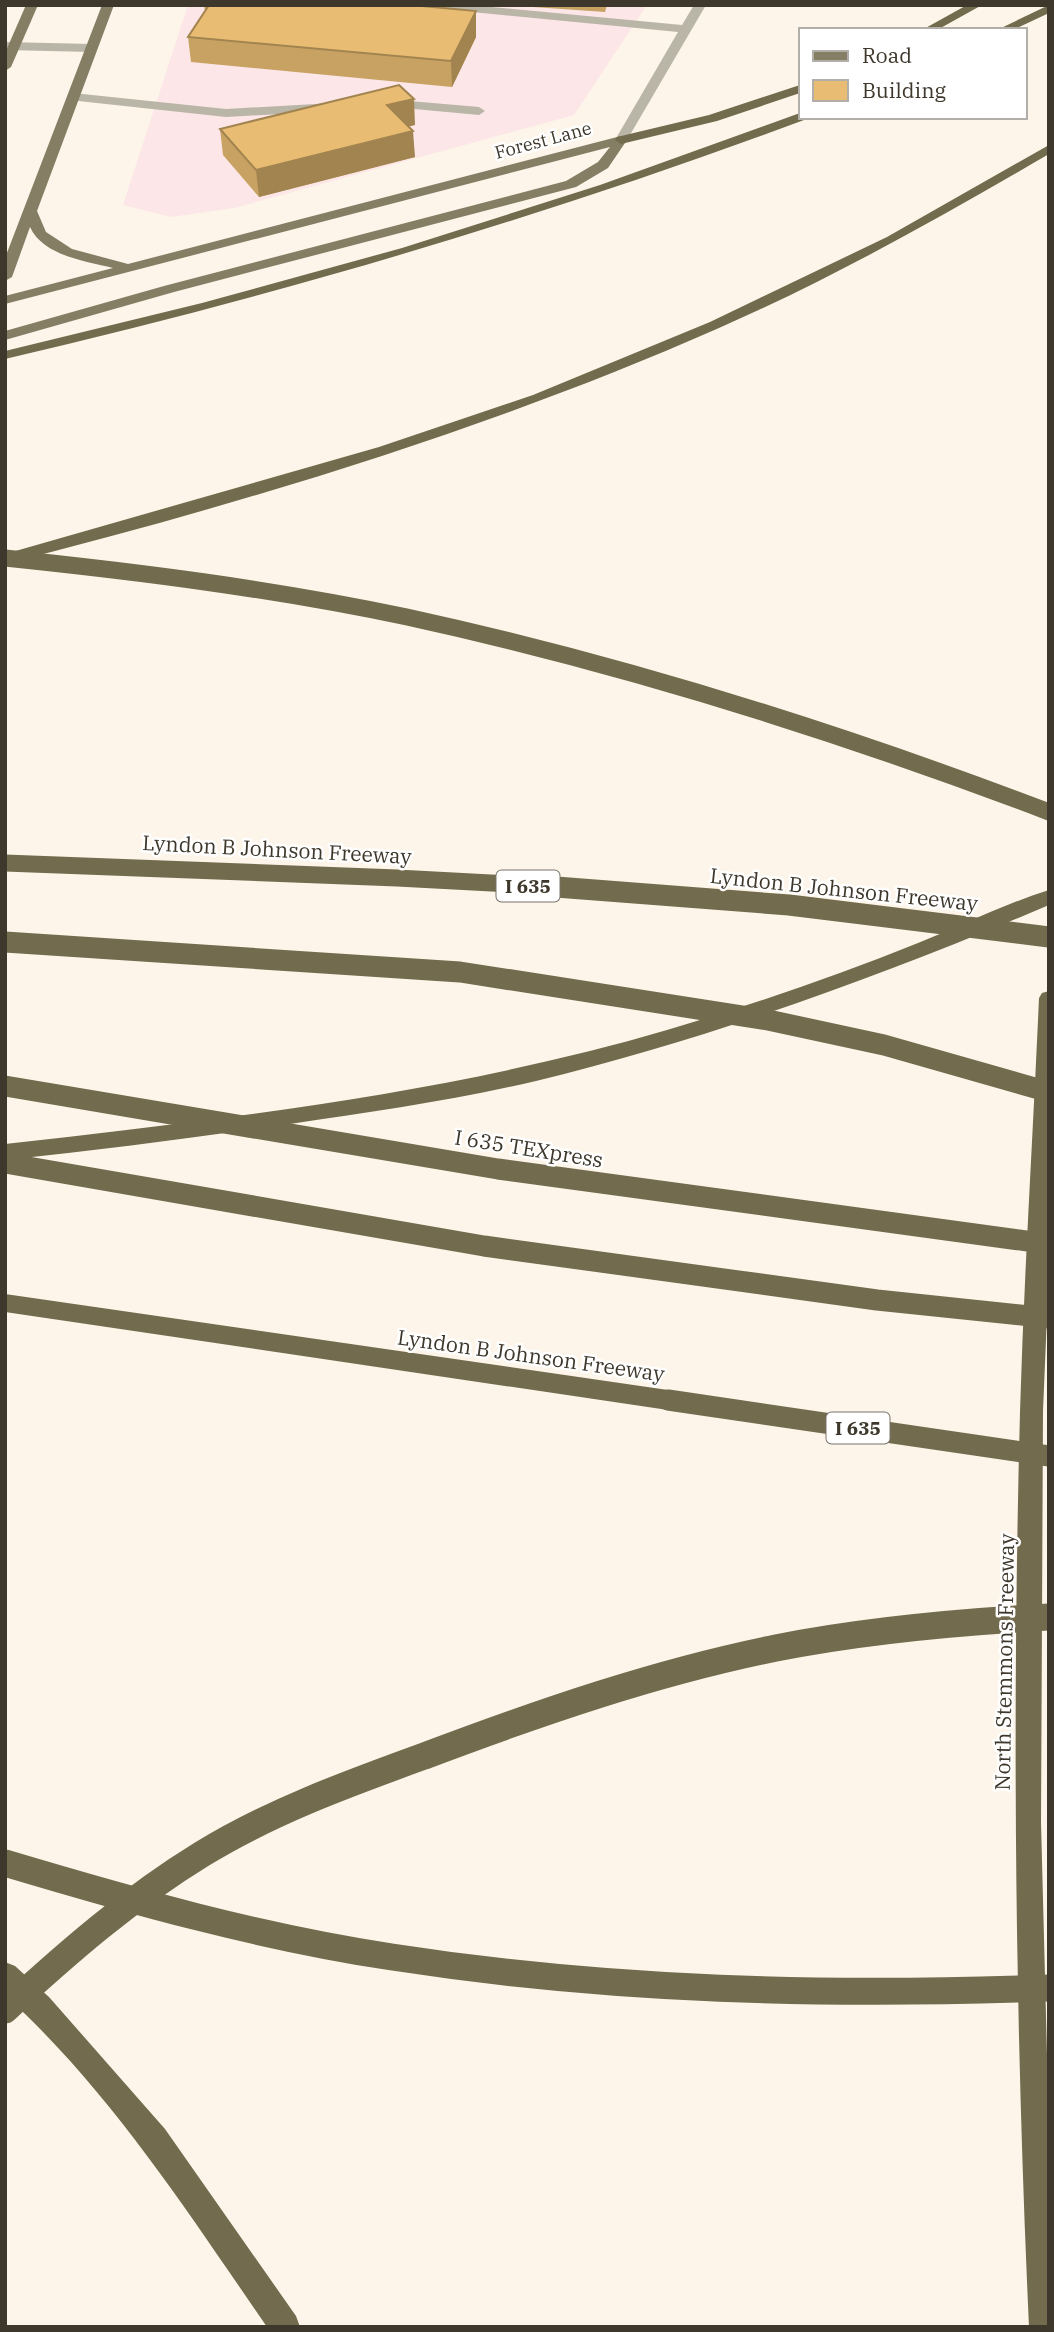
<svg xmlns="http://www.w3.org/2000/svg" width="1054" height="2332" viewBox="0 0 1054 2332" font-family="'IBM Plex Serif',serif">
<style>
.industrial{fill:#fce6e7}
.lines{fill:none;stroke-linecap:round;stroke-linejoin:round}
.minor{fill:#b9b5a7;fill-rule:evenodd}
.major{fill:#857e65;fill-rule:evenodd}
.highway{fill:#736b4d;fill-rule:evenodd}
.highway-bridge-far2{stroke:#736b4d;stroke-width:17}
.highway-bridge-far1{stroke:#736b4d;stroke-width:21}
.highway-bridge{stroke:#736b4d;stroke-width:27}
.wall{fill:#c8a262}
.shaded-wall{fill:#a28450}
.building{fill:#e8bc72;stroke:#a28450;stroke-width:2}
.labels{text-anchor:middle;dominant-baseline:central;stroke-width:5;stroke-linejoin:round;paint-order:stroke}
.far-street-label{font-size:18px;fill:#3e372b;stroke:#fff}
.shield{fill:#fff;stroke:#78736b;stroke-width:2}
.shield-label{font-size:19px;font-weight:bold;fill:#3e372b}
.street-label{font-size:21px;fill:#3e372b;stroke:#fff}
</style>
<rect width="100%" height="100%" fill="#fdf5e9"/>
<!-- industrial -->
<polygon class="industrial" points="188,5 647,5 574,115 234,208 171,217 123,205"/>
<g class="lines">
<!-- minor -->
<g class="minor">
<polygon points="425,5 470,5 682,25 694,5 706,5 627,140 621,144 615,140 678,32 431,8"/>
<polygon points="5,42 92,44 98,48 92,52 5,50"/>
<polygon points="73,93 226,109 333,103 339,107 333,111 226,117 69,100 67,97"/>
<polygon points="386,99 479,107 485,111 479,115 382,106 382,100"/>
</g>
<!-- major -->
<g class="major">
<polygon points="26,5 38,5 11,67 5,71 5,53"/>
<path d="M102,5h12l-77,206 9,21 26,17 56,15 493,-128 6,4 -19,28 -32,19 -402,105 -169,48v-9l159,-45 402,-105 32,-19 12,-15 -605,157v-8l108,-28c-27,-7 -70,-12 -83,-41l-18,50 -7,4v-23z"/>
</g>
<!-- highway -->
<g class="highway">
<polygon points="967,5 982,5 937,30 922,30"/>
<polygon points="1049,5 1049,13 1013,30 997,30"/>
<polygon points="800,85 800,93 717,121 621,144 615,140 617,137 709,115"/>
<path d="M800,113v4h6l-2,3c-261,97 -527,176 -799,239v-8l197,-48 200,-55 198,-63z"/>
<path d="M1049,145v9c-108,63 -216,124 -330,174 -229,101 -471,174 -714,236v-10l374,-107 154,-52 177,-73 177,-85z"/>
<path d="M1049,890v15c-167,71 -337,133 -513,176 -81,19 -163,31 -246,43 -94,13 -189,26 -285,36v-16c223,-25 447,-51 662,-114 85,-25 169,-54 251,-87 43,-17 86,-39 131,-53z"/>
<path d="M1049,991v278l-6,142 -2,411 8,310v195h-20c-14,-305 -17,-610 -9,-915 4,-138 13,-276 19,-414l3,-5z"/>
<polygon points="5,1294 668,1390 676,1393 679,1400 676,1407 668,1410 5,1312"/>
<path d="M5,1962l10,4 34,31 116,132 131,187 4,11h-33c-80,-116 -157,-236 -262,-332z"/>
</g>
<!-- highway-bridge-far2 -->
<g class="highway-bridge-far2">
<path d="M5,558c135,14 269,31 402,59 220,48 432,115 642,195"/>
<polyline points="5,863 397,878 582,888"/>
</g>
<!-- highway-bridge-far1 -->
<g class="highway-bridge-far1">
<polyline points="556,887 789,905 1049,937"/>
<polyline points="5,942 460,972 768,1020 884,1045 1049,1092"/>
<polyline points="5,1086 498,1169 1049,1244"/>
<polyline points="5,1163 484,1246 877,1300 1049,1318"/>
<polyline points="668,1400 1049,1456"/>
</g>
<!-- highway-bridge -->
<g class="highway-bridge">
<path d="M5,1863c127,38 255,74 387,94 219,34 436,39 657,31"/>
<path d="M5,2010c62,-57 125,-112 197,-156 70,-43 148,-71 225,-99 114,-43 230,-83 349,-107 90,-18 182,-26 273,-31"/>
</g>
</g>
<!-- wall -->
<g class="wall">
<polygon points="204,5 411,5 476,37 452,87 191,62 188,37 205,11"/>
<polygon points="505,5 607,5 605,12"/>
<polygon points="415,125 408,126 415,157 259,197 223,155 220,129"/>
</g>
<!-- shaded-wall -->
<g class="shaded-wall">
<polygon points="476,11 476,37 452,87 451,61"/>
<polygon points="414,99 415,125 388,131 387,105"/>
<polygon points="413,131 415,157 259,197 256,170"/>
</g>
<!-- building -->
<g class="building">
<polygon points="209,5 411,5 476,11 451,61 188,37"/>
<polygon points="399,85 414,99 387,105 413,131 256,170 220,129"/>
</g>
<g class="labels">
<!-- far-street labels -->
<g class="far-street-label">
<text transform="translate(543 140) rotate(-15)">Forest Lane</text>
</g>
<!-- shield labels -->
<g class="shield">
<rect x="496.5" y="870.5" width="63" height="31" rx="5"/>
<rect x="826.5" y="1412.5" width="63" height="31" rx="5"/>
</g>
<g class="shield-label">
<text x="528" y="886">I 635</text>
<text x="858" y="1428">I 635</text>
</g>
<!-- street labels -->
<g class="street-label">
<text transform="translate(277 849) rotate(3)">Lyndon B Johnson Freeway</text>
<text transform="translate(844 889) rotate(6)">Lyndon B Johnson Freeway</text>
<text transform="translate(529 1148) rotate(9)">I 635 TEXpress</text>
<text transform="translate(531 1355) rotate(8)">Lyndon B Johnson Freeway</text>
<text transform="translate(1004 1662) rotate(-89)">North Stemmons Freeway</text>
</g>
</g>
<!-- border -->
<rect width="1054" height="2332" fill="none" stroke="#3e372b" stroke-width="14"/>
<!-- legend -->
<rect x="799" y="28" width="228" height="91" fill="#ffffff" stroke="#b2afaa" stroke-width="2"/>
<rect x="813" y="51" width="35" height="10" fill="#857e65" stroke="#b2afaa" stroke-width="2"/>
<text x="862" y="63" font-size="21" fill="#3e372b">Road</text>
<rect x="813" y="80" width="35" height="21" fill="#e8bc72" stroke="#b2afaa" stroke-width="2"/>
<text x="862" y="98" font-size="21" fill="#3e372b">Building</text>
</svg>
